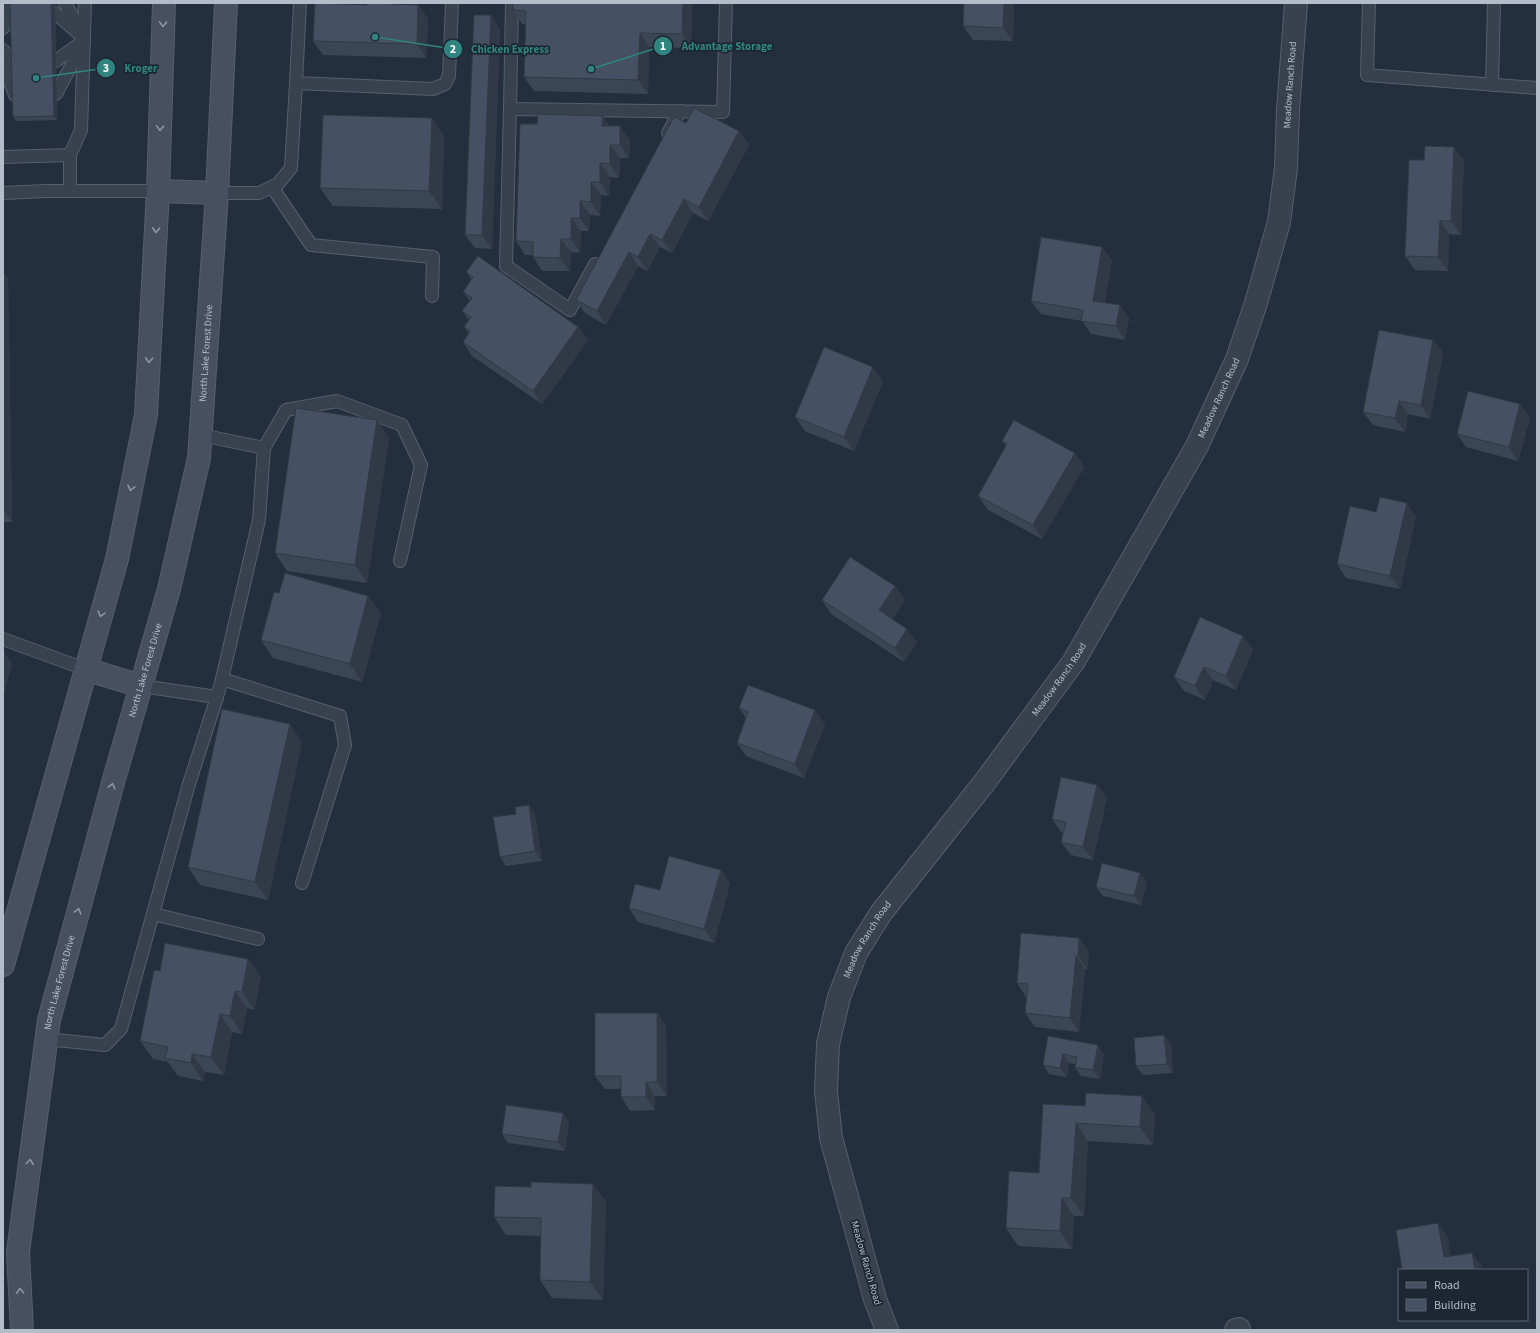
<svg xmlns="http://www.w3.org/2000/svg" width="1540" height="1333" viewBox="0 0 1540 1333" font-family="'Source Sans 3',sans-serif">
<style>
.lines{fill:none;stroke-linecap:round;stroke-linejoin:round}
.lane-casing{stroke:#565f6c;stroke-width:14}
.street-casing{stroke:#565f6c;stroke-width:24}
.secondary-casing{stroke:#565f6c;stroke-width:24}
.lane{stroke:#38414e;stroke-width:12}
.street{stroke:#38414e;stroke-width:22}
.secondary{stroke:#465061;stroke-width:22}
.wall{fill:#3b4654}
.shaded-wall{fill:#303945}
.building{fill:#455162;stroke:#303945}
.oneway{stroke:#8e96a5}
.labels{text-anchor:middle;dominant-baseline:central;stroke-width:3.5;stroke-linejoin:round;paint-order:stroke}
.street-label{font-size:10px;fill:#b4bcc9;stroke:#1d2633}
.leader{fill:none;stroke:#308480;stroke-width:1.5}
.callout-dot{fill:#308480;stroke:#1d2633;stroke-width:1.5}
.mark-label{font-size:12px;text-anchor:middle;font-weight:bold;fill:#fff}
.callout-label{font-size:11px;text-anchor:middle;font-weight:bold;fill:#308480;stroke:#1d2633;stroke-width:3.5;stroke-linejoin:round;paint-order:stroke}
</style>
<rect width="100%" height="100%" fill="#242f3e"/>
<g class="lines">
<defs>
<g id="lane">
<polyline points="65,3 84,37"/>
<polyline points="300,3 296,83 433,89 445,84 449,76 452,3"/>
<polyline points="512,3 510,109 723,112 726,3"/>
<polyline points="1369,3 1367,75 1537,88"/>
<polyline points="55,13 78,33"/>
<polyline points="3,14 7,3"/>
<polyline points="3,28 14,13"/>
<polyline points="3,50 14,62"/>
<polyline points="56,61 83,41"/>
<polyline points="3,63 15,95"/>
<polyline points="1492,85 1494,3"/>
<polyline points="56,94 84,42"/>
<polyline points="510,109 506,266 570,310 595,264"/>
<polyline points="668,133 680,111"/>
<polyline points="3,157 70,155"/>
<polyline points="272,187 311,245 433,257 432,296"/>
<polyline points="70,191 70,155 81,130 85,3"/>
<polyline points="3,193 46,191 158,191"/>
<polyline points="217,193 259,193 278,184 291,168 296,83"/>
<polyline points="264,448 286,410 337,401 402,425 421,465 400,561"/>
<polyline points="3,639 85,669"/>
<polyline points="222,679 340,716 345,745 302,883"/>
<polyline points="141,686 217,697 222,679 259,520 264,448 201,435"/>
<polyline points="153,914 258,939"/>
<polyline points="46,1039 105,1045 121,1029 189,784 217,697"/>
</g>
<g id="street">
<path id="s1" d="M887,1330l-12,-31 -44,-161 -5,-47 2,-47 11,-47 17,-44 25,-40 103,-130 90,-122 123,-215 40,-87 19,-56 23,-81 7,-54 2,-58 8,-107"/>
<polyline points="1236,1330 1239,1329"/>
</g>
<g id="secondary">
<polyline points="158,191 217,193"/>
<polyline points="85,669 141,686"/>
<polyline points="3,965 117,559 146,415 158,191 164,3"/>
<path id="s2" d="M22,1330l-4,-78 31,-232 65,-241 55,-190 30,-131 18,-265 9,-190"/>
</g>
</defs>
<!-- lane casing -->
<use href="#lane" class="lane-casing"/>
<!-- street casing -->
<use href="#street" class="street-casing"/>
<!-- secondary casing -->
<use href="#secondary" class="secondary-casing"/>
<!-- lane -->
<use href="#lane" class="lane"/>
<!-- street -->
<use href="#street" class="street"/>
<!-- secondary -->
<use href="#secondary" class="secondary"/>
</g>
<!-- wall -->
<g class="wall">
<polygon points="10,3 55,3 57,120 16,121 13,117"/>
<polygon points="513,3 692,3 691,48 649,47 648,94 534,91 524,77 526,24 522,24 513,10"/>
<polygon points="964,3 1014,3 1013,41 973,40 963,26"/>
<polygon points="367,5 418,5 428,19 426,58 323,55 313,41"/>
<polygon points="500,29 492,249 475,248 465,235"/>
<polygon points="686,123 739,131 749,145 708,221 693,213 672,253 660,247 647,271 638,266 606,325 585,313 576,300"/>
<polygon points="609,126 620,126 630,140 629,158 620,158 619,178 610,177 609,196 601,195 600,216 590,215 589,231 581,231 580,253 571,252 570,271 542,271 533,257 533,255 525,255 516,241"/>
<polygon points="444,136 442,209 333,206 320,188"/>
<polygon points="1424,160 1464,160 1461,235 1449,234 1448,271 1415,270 1405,256"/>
<polygon points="1102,247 1112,260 1104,302 1120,305 1129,318 1125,340 1091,334 1082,321 1041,314 1031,301"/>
<polygon points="3,272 8,279 12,522 3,522"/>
<polygon points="466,272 578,327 588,340 542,404 472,356 463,342 469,334 464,327 469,320 462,311 470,301 463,292 472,280"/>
<polygon points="1433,340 1443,353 1430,419 1408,414 1405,432 1373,425 1363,412"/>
<polygon points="883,381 854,451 805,431 795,417"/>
<polygon points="1530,418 1518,461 1466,447 1457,434"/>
<polygon points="389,438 367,583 287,571 275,553"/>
<polygon points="1002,441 1075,453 1084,467 1042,539 988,510 978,496 1006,446"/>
<polygon points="1416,516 1400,589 1346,578 1337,564"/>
<polygon points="895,586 905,600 892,619 917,642 904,662 831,614 822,600"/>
<polygon points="279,593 381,613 362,682 273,658 261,640"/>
<polygon points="1253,649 1236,690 1213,680 1205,700 1184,691 1174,677"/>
<polygon points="739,708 825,724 804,778 746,756 737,743 746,718"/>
<polygon points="302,742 268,900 200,885 188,867"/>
<polygon points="1097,785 1107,798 1093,860 1071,855 1061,842 1063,833 1061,832 1052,819"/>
<polygon points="529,805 535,814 542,861 506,866 500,857 516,814"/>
<polygon points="721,870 730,884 714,943 638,922 629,908 660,890"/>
<polygon points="1147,882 1141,905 1103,896 1096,887"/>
<polygon points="1079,938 1089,952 1087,969 1085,969 1079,1032 1035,1027 1025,1013 1027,997 1026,997 1017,983"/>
<polygon points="248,959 261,977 254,1010 247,1008 242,1034 232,1032 224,1075 205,1072 203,1081 178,1076 168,1062 153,1059 140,1041 160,971"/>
<polygon points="657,1013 666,1026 667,1096 655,1096 655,1110 630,1111 621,1097 621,1089 605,1089 595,1076"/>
<polygon points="1164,1035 1171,1044 1173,1073 1143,1075 1136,1066"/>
<polygon points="1048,1036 1104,1054 1100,1079 1081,1076 1075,1067 1075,1064 1069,1063 1067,1077 1049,1074 1043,1065"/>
<polygon points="1043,1104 1155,1114 1153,1145 1088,1141 1084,1216 1074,1216 1072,1249 1018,1246 1006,1228 1039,1173"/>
<polygon points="569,1122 565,1151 508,1143 502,1134"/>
<polygon points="531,1187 606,1201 603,1300 552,1298 540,1280 541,1236 506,1235 494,1217"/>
</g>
<!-- shaded-wall -->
<g class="shaded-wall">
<polygon points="51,3 55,3 57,120 54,116"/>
<polygon points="391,3 401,3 401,18 391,4"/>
<polygon points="683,3 692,3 691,48 682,34"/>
<polygon points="1004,3 1014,3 1013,41 1003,28"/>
<polygon points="418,5 428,19 426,58 417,44"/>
<polygon points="491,15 500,29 492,249 482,235"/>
<polygon points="640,33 649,47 648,94 638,80"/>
<polygon points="603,116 612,130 602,126"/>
<polygon points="432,118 444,136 442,209 429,191"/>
<polygon points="620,126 630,140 629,158 620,145"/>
<polygon points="739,131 749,145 708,221 699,207"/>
<polygon points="610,145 620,158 619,178 610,164"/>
<polygon points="1454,147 1464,160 1461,235 1451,221"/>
<polygon points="600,163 610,177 609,196 600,182"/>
<polygon points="591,182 601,195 600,216 591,202"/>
<polygon points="684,199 693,213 672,253 662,240"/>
<polygon points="580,201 590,215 589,231 580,218"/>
<polygon points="571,218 581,231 580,253 571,239"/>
<polygon points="1440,221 1449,234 1448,271 1438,257"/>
<polygon points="650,234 660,247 647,271 638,257"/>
<polygon points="561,239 571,252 570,271 560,258"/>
<polygon points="1102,247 1112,260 1103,314 1093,301"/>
<polygon points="629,252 638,266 606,325 597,311"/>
<polygon points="3,272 8,279 12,522 3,510"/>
<polygon points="1120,305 1129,318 1125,340 1116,326"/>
<polygon points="578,327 588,340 542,404 533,391"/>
<polygon points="1433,340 1443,353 1430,419 1421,405"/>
<polygon points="873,367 883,381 854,451 844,437"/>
<polygon points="1399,401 1408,414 1405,432 1395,418"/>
<polygon points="1520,404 1530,418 1518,461 1509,447"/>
<polygon points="377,420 389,438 367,583 355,565"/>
<polygon points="1075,453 1084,467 1042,539 1033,525"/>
<polygon points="1407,503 1416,516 1400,589 1390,576"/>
<polygon points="895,586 905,600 889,624 879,610"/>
<polygon points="368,596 381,613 362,682 350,664"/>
<polygon points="907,629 917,642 904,662 895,648"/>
<polygon points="1243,636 1253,649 1236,690 1226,676"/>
<polygon points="3,651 12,664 3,699"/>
<polygon points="1204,667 1213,680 1205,700 1195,686"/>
<polygon points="815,710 825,724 804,778 795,764"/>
<polygon points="290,724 302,742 268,900 255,882"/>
<polygon points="1097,785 1107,798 1093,860 1083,847"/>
<polygon points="529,805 535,814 542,861 535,851"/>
<polygon points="721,870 730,884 714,943 704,929"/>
<polygon points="1140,873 1147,882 1141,905 1134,896"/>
<polygon points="1079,938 1089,952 1087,969 1078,956"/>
<polygon points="1076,956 1085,969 1079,1032 1070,1018"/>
<polygon points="248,959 261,977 254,1010 242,992"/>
<polygon points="235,991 247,1008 242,1034 230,1016"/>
<polygon points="657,1013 666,1026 667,1096 657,1082"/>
<polygon points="220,1014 232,1032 224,1075 211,1057"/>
<polygon points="1164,1035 1171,1044 1173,1073 1167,1064"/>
<polygon points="1098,1045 1104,1054 1100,1079 1093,1070"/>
<polygon points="192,1054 205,1072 203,1081 191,1063"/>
<polygon points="1063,1054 1069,1063 1067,1077 1060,1068"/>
<polygon points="646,1082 655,1096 655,1110 646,1097"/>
<polygon points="1142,1096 1155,1114 1153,1145 1140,1127"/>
<polygon points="563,1113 569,1122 565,1151 558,1142"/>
<polygon points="1076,1123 1088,1141 1084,1216 1071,1198"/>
<polygon points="593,1184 606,1201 603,1300 590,1282"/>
<polygon points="1062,1198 1074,1216 1072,1249 1060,1231"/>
<polygon points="1438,1223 1448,1237 1453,1270 1444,1257"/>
<polygon points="1472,1253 1482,1266 1482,1270 1475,1270"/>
</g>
<!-- building -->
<g class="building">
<polygon points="10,3 51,3 54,116 13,117"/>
<polygon points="315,3 367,5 367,3 391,3 391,4 418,5 417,44 313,41"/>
<polygon points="513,3 683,3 682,34 640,33 638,80 524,77 526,11 513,10"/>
<polygon points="964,3 1004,3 1003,28 963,26"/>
<polygon points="474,15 491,15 482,235 465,235"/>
<polygon points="694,108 739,131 699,207 684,199 662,240 650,234 638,257 629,252 597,311 576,300 674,117 686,123"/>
<polygon points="538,114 603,116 602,126 620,126 620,145 610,145 610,164 600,163 600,182 591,182 591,202 580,201 580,218 571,218 571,239 561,239 560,258 533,257 533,242 516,241 520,124 537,124"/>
<polygon points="323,115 432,118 429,191 320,188"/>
<polygon points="1425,146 1454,147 1451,221 1440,221 1438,257 1405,256 1409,160 1424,160"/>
<polygon points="1041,237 1102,247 1093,301 1120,305 1116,326 1081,321 1083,310 1031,301"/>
<polygon points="478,256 578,327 533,391 463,342 470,331 464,327 471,317 462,311 472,298 463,292 473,277 466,272"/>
<polygon points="1379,330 1433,340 1421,405 1399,401 1395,418 1363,412"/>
<polygon points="824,347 873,367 844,437 795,417"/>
<polygon points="1468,391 1520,404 1509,447 1457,434"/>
<polygon points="296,408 377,420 355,565 275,553"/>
<polygon points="1014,420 1075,453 1033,525 978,496 1007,444 1002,441"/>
<polygon points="1380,497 1407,503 1390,576 1337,564 1350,506 1376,512"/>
<polygon points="850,557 895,586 879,610 907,629 895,648 822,600"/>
<polygon points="285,573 368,596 350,664 261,640 274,592 279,593"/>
<polygon points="1200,617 1243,636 1226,676 1204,667 1195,686 1174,677"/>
<polygon points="748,685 815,710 795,764 737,743 748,712 739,708"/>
<polygon points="222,709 290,724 255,882 188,867"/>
<polygon points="1061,777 1097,785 1083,847 1061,842 1066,822 1052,819"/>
<polygon points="529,805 535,851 500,857 493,817 516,814 515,807"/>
<polygon points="669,856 721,870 704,929 629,908 635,884 660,890"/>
<polygon points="1102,863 1140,873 1134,896 1096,887"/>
<polygon points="1021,933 1079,938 1078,956 1076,956 1070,1018 1025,1013 1028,984 1017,983"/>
<polygon points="165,943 248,959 242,992 235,991 230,1016 220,1014 211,1057 192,1054 191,1063 165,1058 168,1047 140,1041 154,970 160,971"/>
<polygon points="595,1013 657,1013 657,1082 646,1082 646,1097 621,1097 621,1076 595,1076"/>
<polygon points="1164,1035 1167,1064 1136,1066 1134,1038"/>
<polygon points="1048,1036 1098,1045 1093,1070 1075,1067 1077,1057 1063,1054 1060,1068 1043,1065"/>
<polygon points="1086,1093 1142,1096 1140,1127 1076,1123 1071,1198 1062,1198 1060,1231 1006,1228 1009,1171 1039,1173 1043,1104 1085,1106"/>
<polygon points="506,1105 563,1113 558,1142 502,1134"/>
<polygon points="531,1182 593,1184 590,1282 540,1280 541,1218 494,1217 495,1186 531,1187"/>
<polygon points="1438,1223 1444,1257 1472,1253 1475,1270 1402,1270 1396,1230"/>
</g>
<!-- one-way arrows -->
<defs><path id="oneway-chevron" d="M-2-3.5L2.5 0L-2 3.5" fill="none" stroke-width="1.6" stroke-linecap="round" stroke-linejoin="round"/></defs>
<g class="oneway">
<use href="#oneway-chevron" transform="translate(163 24) rotate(92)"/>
<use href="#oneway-chevron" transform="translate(160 128) rotate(92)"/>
<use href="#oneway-chevron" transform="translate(156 230) rotate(93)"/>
<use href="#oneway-chevron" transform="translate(149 360) rotate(93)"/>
<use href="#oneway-chevron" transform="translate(131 488) rotate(102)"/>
<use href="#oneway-chevron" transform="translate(101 614) rotate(106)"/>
<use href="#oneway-chevron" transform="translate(112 786) rotate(-75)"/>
<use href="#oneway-chevron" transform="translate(78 911) rotate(-75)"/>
<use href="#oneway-chevron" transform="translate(30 1162) rotate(-82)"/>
<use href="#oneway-chevron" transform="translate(20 1291) rotate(-93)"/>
</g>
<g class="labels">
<!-- street labels -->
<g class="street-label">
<text stroke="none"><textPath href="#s1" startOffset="1379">Meadow Ranch Road</textPath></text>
<text stroke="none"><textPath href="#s2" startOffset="999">North Lake Forest Drive</textPath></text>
<text stroke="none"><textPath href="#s1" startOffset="1055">Meadow Ranch Road</textPath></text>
<text stroke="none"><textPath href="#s2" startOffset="675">North Lake Forest Drive</textPath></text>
<text stroke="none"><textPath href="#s1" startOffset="731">Meadow Ranch Road</textPath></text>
<text stroke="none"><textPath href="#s1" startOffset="407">Meadow Ranch Road</textPath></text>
<text stroke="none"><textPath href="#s2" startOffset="351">North Lake Forest Drive</textPath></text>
<text transform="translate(866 1263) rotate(74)">Meadow Ranch Road</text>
</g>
</g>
<!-- callouts -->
<path class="leader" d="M591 69L663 46M375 37L453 49M36 78L106 68"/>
<g class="callout-dot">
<circle cx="591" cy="69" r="4"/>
<circle cx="375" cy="37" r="4"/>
<circle cx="36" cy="78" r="4"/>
<circle cx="663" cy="46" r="10"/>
<circle cx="453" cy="49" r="10"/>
<circle cx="106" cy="68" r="10"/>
</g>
<g class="mark-label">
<text x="663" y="50">1</text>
<text x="453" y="53">2</text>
<text x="106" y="72">3</text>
</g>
<g class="callout-label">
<text x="727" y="50">Advantage Storage</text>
<text x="510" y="53">Chicken Express</text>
<text x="141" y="72">Kroger</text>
</g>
<!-- border -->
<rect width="1540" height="1333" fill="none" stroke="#b4bcc9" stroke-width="8"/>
<!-- legend -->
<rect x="1398" y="1269" width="130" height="52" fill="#1d2633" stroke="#59626f"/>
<rect x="1406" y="1282" width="20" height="6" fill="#465061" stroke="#59626f"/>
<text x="1434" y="1289" font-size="12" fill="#b4bcc9">Road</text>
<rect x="1406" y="1299" width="20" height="12" fill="#455162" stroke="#59626f"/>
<text x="1434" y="1309" font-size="12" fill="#b4bcc9">Building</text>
</svg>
